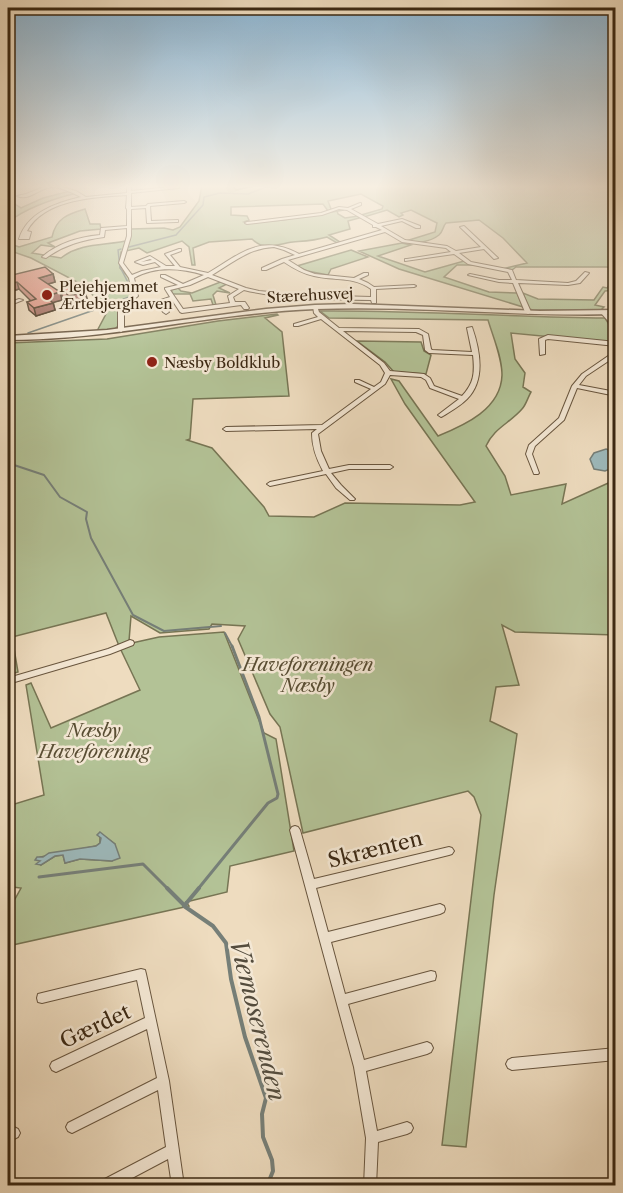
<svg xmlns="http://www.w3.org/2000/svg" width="623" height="1193" viewBox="0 0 623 1193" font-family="'Libre Caslon Text',serif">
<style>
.green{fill:#b3c296;stroke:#777554;stroke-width:1.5;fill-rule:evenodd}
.water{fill:#9db9bb;stroke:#767f78;stroke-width:1.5}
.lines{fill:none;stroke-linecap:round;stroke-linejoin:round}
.stream-far3{stroke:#767f78;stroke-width:1.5}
.stream-far2{stroke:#767f78;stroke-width:2}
.stream-far1{stroke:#767f78;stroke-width:3}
.stream{stroke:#767f78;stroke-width:4}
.minor-casing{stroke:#68553e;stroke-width:2}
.tertiary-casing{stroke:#68553e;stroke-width:3}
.minor{fill:#f4e8d5;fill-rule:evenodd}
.tertiary{fill:#f4e8d5;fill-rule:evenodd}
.wall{fill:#c27e70;stroke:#3b2813;stroke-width:1.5}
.shaded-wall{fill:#9e665b;stroke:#3b2813;stroke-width:1.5}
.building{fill:#e19282;stroke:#3b2813;stroke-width:1.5}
.poi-dot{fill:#8f2418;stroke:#f4e8d5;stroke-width:2}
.labels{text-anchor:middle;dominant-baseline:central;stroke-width:5;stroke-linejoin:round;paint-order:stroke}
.far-poi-label{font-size:15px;fill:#3b2813;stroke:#f4e8d5;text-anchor:start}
.far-street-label{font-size:15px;fill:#3b2813;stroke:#f4e8d5}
.park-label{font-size:18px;font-style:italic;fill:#594e34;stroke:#f4e8d5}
.near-street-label{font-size:21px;fill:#3b2813;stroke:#f4e8d5}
.near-water-label{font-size:24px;font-style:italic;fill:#544c3d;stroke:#f4e8d5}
</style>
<rect width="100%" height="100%" fill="#eedcbf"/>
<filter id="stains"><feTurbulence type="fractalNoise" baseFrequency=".00333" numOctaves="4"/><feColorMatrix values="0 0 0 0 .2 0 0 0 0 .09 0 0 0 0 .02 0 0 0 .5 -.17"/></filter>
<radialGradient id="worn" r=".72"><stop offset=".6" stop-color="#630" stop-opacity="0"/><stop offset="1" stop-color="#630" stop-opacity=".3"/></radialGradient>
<!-- green -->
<g class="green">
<path d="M202,185h30l4,5 20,-5h359v84l-8,-2h-91l-4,3 -6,-2 21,-5 -24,-25 -24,-18 -33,3c-3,3 -3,9 -7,12 -9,7 -22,9 -33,6l29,-9 2,-9 -26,-13 -10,3 2,2 -4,2 -12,-7 -23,7 -3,-2 21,-6 1,-3 -22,-12 -33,7 3,8 -3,2 -5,-7 -92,3v8l16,1 2,4 -5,2 3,1 36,-3 61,-10 -7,1 1,3 7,4 13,-2 1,2 -11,3 2,8 -21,6 11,7 -3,1 -10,-6c-14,4 -21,4 -34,5 -17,2 -28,10 -41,-3l-43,3 -16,6 2,17h-3l-3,-18 -7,-6 -35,12 -8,-5 -18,4 -1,16 10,11 4,17 -15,17 -1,13 -3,3 -18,2 10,-19 -22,-26 -54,-28 -23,-8v-7l11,4 33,-10c4,-19 16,-23 33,-28l5,15h10l1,5 -21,2 -32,12 7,4 -14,-2 -9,8 29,5c20,-16 46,-12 69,-18l1,-11 33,-1 9,2 7,-3 19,-26z"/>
<path d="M70,191l7,2c-25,6 -49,14 -69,29v-10l3,-1 -3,-4v-7l13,8 22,-10z"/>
<polygon points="402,243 411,245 378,256 425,272 464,261 475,265 457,265 444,277 489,292 517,293 523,307 399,269 359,251"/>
<polygon points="351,250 368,257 331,269 328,275 307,271 297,266"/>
<polygon points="615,278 615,290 605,291 595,305 604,307 601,310 533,310 529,309 523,293 538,299 594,300 603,287 607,288"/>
<polygon points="223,281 229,283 219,288 230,293 217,291 213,295 216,305 213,305 211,299 193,301 190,294 173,294 171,290 178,288 181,291 192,293"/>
<path d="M320,311c96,-1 189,6 285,7l10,16v9l-104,-10 4,26 10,14 -2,14 8,5c-3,5 -5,13 -9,17 -12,14 -28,19 -36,37l19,30 6,19 55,-11 -4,20 53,-24 1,155 -101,-3 -13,-7 17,60 -23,2 -6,34 27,13 -23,161 -28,252 -24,-2 39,-330 -7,-18 -6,-6 -165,42 -23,-106 -10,-13 -32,-75 7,-13 -33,-2 -3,5 -49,4 -29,-17 -2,25 -6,4 36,-8 65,-5 40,101 12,6 18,112 -64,15 -3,26 -41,10 3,4 -181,40v-43l7,-4 6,-11 -9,-1 1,2 -5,2v-85l36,-11 -18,-110 5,-2 20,45 89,-38 -21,-44 -13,-33 -94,24 6,35 -10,3v-332l99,-4 111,-18 59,-7 1,1 -13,3 17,14 7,64 -96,3 -3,40 -3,1 25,8 52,59 5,9 45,1 31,-14 115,2 15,-3 -70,-98 -14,-25 8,2 39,55c27,-11 63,-27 64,-61 0,-18 -9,-38 -14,-55l-159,-2zM100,833l15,11 -3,17 -32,-2 -15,4 -2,-8 -8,1 -14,9 -1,-8 56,-11 4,-3z"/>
<polygon points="357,341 421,342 424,351 431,355 426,374 394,372 385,362"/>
</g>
<!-- water -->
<g class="water">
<polygon points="606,449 615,452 615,467 605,471 594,469 590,459 594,453"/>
<polygon points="100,832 115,844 120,858 112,861 80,859 65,863 63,855 55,856 41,865 36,864 40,861 35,860 37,857 43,857 49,853 96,846 100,843 101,838 97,835"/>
</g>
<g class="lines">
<!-- stream-far3 -->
<g class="stream-far3">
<polyline points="129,247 176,235 203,205 204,197 220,193 248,194 271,185"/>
<polyline points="121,249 118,250 120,267 133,292 131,294"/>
<polyline points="106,306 129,297"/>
<polyline points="28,333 100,308"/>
</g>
<!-- stream-far2 -->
<g class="stream-far2">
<polyline points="8,463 44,475 60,497 87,512 86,519 91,538 133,615 164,631 221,626"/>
<polyline points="225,633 233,648"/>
</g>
<!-- stream-far1 -->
<g class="stream-far1">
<polyline points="39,877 143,864 168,889"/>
<polyline points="198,889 268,803 277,798 278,794 259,717 232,646"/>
</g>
<!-- stream -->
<g class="stream">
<polyline points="167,888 184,905"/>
<polyline points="199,888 184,906 213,926 226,943 231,979 245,1037 266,1098 262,1114 263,1137 272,1160 273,1171 267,1186"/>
</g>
<defs>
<g id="minor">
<path d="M49,185h6l21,6 10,6 41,-4v-8h4v6l48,-5v2h-1l-47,5v14l15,-1 2,-2 36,-3 2,1 -2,1 -34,3 1,15 27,-1v2h-2l-29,1 -1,-15 -15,1v27l-8,27 9,12 10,-4 19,-4 -6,-5 -12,3 -8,-3 15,-6 16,10h9l-10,-12 14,-5h2v2l-11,4 10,12 28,6c32,-19 53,-40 91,-19l83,-24 -6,-3h-3v-2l-26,-15 -8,-1 -17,6 -75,9 -2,-1 2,-1 74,-9 18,-6 9,1 12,-5h1v2l-10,4 27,15 24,-5 18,7v2h-4l-14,-7 -21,5 24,14 42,6 9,5 25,-4 -21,-20 4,-1 34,32 -4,1 -10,-10 -25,4 12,9 41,8 4,10 52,3 8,-2 9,-9 4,1 -9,10 -12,2 -50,-2 13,29 -3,2 -3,-2 -12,-29 -14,-1 -31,-7 2,-1 29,6h13l-4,-8 -40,-8 -14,-10 -49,7v-2h2l44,-7 -5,-4 -44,-6 -17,-10 -97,28 16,10 11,4 39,4 10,-5h4v2l-9,4 9,4 6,4 40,-2 2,1 -2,1 -38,2v14h-4l-1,-3c-42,-1 -86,0 -127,-10l-11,7 2,5h10l4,6 -1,1h-4l-3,-4 -59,8 -2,-1 -8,-12 -9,2 6,10 -3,2 -3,-2 -5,-11 12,-4 -5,-8v-1l13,-3 -17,-8v-2h4l18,9 21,-9c-23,-7 -49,-9 -70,3l4,18 -14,13v21l-3,2 -3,-2v-21l15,-13 -4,-18 -10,-15 8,-27v-8l-22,2 -1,7c-22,3 -40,8 -58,21l-4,-1c16,-14 37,-20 58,-22l1,-7 26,-2v-17l-1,-1 1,-13c-32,2 -83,4 -100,36l4,1 -2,7h-10c8,-26 36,-36 62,-42 -8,-4 -18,-9 -27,-10 -13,-1 -25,15 -37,9l9,-2zM274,247l10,3 11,5 -13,4 -20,9v2h4l18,-8c9,6 19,12 30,14 20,5 39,0 57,13v8l-69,-2 -43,-4 -13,-3 -34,-13c20,-12 37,-27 62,-28zM150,259l2,1 -11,2zM208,277l31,12 -11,7 2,7 -47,6 -13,-19 20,-5z"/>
<polygon points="8,261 12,265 12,266 8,266"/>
<polygon points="19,299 23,300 8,306 8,303"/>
<path d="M313,306h4l2,6 20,16 80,1 9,5 3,15 1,1 40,2 -5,-24 5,-1c8,23 14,53 -5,72 -7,7 -16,12 -24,17l-2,1 -3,-2 21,-16 -29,-11 -4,-8 -5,-3 -31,-2 -5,9 -67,50 3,17 8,18 20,-4h41l3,2 -3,2h-41l-18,4 10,12 14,14 -1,1h-4l-14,-12 -10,-14 -56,12 -3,-2 3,-2 53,-11c-7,-13 -11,-24 -11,-38l5,-4 -91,2 -3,-2 3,-2 96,-2 49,-36 -16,-7v-2h4l15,7 7,-5 4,-9 -5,-8 -59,-46 -23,7h-4v-2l24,-7 -4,-4zM343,331l73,1 7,3 2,15 4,3 44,2c2,18 1,28 -11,41l-28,-10 -4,-8 -6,-4 -34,-3 -6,-8z"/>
<polygon points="8,311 11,313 14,320 11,325 8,325"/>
<polygon points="601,311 605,311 616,325 616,330 601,313"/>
<polygon points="548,335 616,342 616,346 548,339 545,340 545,354 540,355 539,339"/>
<polygon points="614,352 616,352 616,356 586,376 579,385 616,392 616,396 577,388 564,420 535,446 532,454 539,473 538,474 534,474 526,454 529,445 559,418 572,386 582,374"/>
<polygon points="130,640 133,641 134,643 133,645 110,654 8,684 8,678 108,649"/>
<polygon points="295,826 298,827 300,830 314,879 449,847 452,848 454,851 452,854 449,855 316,888 328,932 440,904 444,906 445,909 444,912 440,914 331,942 345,994 431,971 435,972 436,976 435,980 431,981 348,1004 364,1060 427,1042 431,1044 433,1048 431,1052 427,1054 366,1071 377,1131 407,1122 411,1124 413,1128 411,1132 407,1134 378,1142 376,1186 364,1186 366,1138 354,1067 290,830 292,827"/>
<polygon points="141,969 145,970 146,974 169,1081 184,1186 172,1186 168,1159 117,1186 97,1186 99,1182 166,1147 158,1090 72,1133 68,1131 66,1127 68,1123 157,1078 147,1029 56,1072 52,1070 50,1066 52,1062 145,1018 137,980 42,1003 38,1002 37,998 38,994 42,993"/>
<polygon points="616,1048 616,1060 512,1070 508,1068 506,1064 508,1060 512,1058"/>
<polygon points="14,1127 18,1129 20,1133 18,1137 8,1142 8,1130"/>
</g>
<path id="tertiary" d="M353,304l187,7 76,-1v4c-101,3 -201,-9 -301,-5 -103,4 -204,31 -307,31v-4l99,-6 159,-21 49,-4z"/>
</defs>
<!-- minor casing -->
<use href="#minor" class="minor-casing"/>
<!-- tertiary casing -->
<use href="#tertiary" class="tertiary-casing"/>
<!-- minor -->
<use href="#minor" class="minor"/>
<!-- tertiary -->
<use href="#tertiary" class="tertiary"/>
</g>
<!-- wall -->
<g class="wall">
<polygon points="53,274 55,282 48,284 62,300 53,302 55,310 36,316 29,310 27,302 31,301 19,289 9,292 8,290 8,276"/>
<polygon points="61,289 85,291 87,299 71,304 62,296"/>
</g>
<!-- shaded-wall -->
<g class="shaded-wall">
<polygon points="53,274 55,282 41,286 39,278"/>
<polygon points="17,282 19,289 9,292 8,284"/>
<polygon points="85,291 87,299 71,304 69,296"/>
<polygon points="60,292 62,300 48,304 46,296"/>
<polygon points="53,303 55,310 36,316 34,308"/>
</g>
<!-- building -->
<g class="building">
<polygon points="45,267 53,274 39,278 60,292 46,296 53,303 34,308 27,302 36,299 17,282 8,284 8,276"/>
<polygon points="77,284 85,291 69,296 61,289"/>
</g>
<!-- sky -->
<linearGradient id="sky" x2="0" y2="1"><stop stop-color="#8ab6d6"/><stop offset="0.53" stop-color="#f7efe2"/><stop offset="1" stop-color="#f7efe2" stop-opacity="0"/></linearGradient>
<rect width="623" height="352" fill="url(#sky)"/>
<!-- markers -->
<g class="poi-dot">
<circle cx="47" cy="295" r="6"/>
<circle cx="152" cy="362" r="6"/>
</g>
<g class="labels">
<!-- far-poi labels -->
<g class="far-poi-label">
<text x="59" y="286">Plejehjemmet<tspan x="59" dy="17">Ærtebjerghaven</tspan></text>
<text x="164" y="362">Næsby Boldklub</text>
</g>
<!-- far-street labels -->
<g class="far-street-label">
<text transform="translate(310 295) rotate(-3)">Stærehusvej</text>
</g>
<!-- park labels -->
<g class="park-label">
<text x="308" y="665">Haveforeningen<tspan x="308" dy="21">Næsby</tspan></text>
<text x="94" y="731">Næsby<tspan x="94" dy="21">Haveforening</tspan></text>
</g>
<!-- near-street labels -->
<g class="near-street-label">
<text transform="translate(375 849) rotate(-14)">Skrænten</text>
<text transform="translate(95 1026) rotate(-25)">Gærdet</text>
</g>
<!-- near-water labels -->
<g class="near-water-label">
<text transform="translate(258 1020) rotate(76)">Viemoserenden</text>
</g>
</g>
<!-- margin -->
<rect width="623" height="1193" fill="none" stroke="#eedcbf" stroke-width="30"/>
<rect x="9" y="9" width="605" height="1175" fill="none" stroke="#3b2813" stroke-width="3"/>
<rect x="15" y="15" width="593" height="1163" fill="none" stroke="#3b2813" stroke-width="1.5"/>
<rect width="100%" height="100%" filter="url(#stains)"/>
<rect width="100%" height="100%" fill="url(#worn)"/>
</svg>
